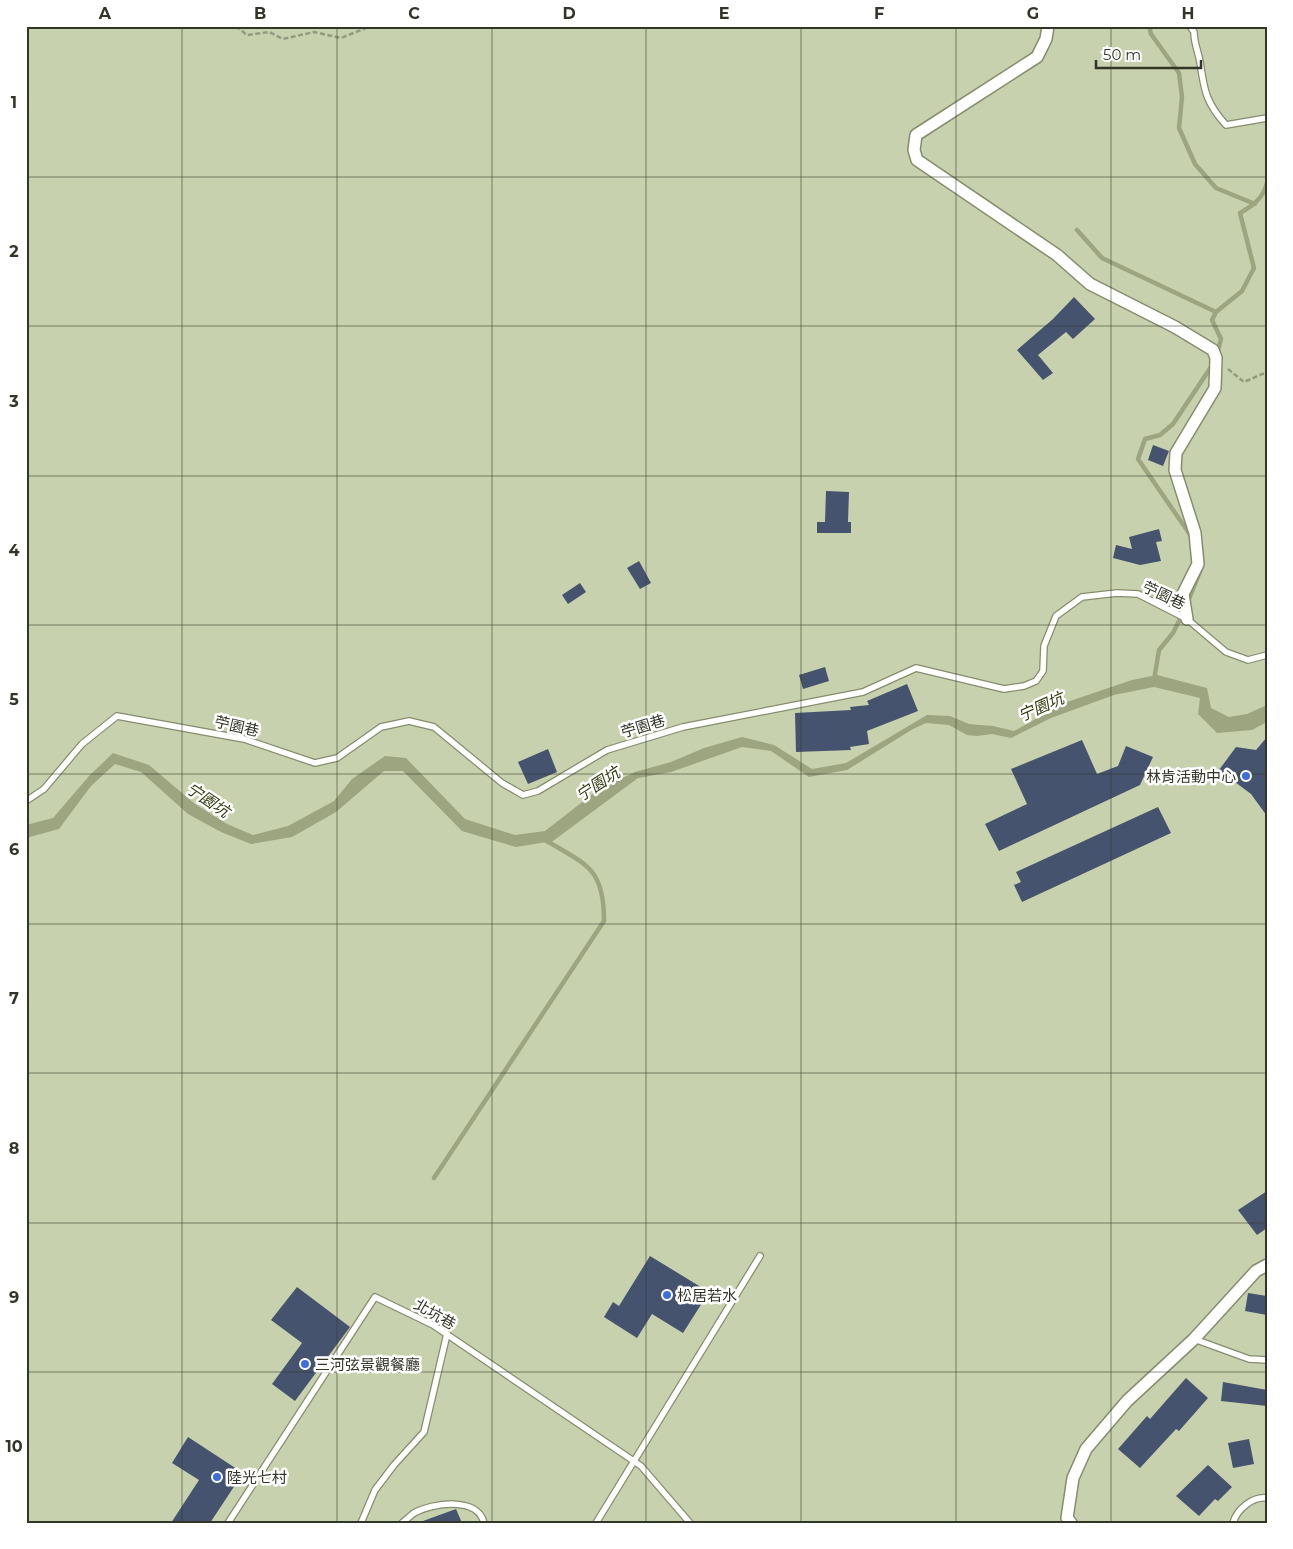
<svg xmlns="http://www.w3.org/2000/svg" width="1293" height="1549" viewBox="0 0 1293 1549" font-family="Montserrat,'Noto Sans TC',sans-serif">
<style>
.green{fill:#c8d1ad}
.water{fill:#9ca580}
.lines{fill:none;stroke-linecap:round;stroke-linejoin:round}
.stream{stroke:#9ca580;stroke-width:4.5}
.building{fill:#46536e}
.lane-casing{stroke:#868d6d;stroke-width:8}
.street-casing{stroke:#868d6d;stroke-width:14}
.path{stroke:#939a80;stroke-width:2.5;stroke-dasharray:5 2.5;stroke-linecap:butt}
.lane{stroke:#fff;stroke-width:5.5}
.street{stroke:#fff;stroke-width:11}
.grid{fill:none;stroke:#323628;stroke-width:1;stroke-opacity:0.55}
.poi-dot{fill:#3f6dde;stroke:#fff;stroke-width:2}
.labels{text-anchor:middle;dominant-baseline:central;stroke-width:5;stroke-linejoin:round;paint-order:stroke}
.street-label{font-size:15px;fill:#323628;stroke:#fff}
.poi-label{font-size:15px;fill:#323628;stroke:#fff;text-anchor:start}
.water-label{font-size:16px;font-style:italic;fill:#343b0f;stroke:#fff}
.neatline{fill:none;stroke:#323628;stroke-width:2}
.grid-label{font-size:16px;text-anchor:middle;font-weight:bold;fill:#323628}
</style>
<rect width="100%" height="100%" fill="#eff8d4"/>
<!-- green -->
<rect class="green" x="26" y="26" width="1241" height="1497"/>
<!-- water -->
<polygon class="water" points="1157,675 1207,688 1211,708 1229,717 1247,714 1267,705 1267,722 1252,730 1217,733 1198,714 1200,698 1154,687 1114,695 1051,718 1011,738 992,734 977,736 967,735 949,725 926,723 913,729 847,770 809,777 771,751 742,747 671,772 638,778 553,841 516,847 462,831 403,771 384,771 336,812 292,837 251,844 221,832 188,814 141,772 115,764 91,786 59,829 26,838 26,825 53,818 89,776 113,753 149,765 195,804 227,824 253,835 288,826 334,801 352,779 385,756 406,758 465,819 515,835 545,831 599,789 635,772 671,762 704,748 742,737 774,745 812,769 846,763 927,715 950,716 969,724 993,726 1014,731 1064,703 1132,680"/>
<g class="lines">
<!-- stream -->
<g class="stream">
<polyline points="1149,26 1151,34 1179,73 1182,97 1179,128 1195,164 1216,188 1255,204"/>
<polyline points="1077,230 1102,258 1216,312"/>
<path d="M1217,354l4,-15 -9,-19 4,-8 26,-21 12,-23 -14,-55c14,-8 23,-15 27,-30"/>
<polyline points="1191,536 1138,459 1145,439 1160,435 1173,424 1213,364"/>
<polyline points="1187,604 1201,569"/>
<polyline points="1154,680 1159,650 1173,633 1183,613"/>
<path d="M434,1178l170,-257c0,-53 -17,-56 -59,-81"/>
</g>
</g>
<!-- building -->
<g class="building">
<polygon points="1074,297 1095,319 1073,339 1066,332 1038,355 1053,373 1043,380 1017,350 1053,319"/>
<polygon points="1153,445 1169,451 1163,466 1148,460"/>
<polygon points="826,491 849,492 848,522 851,522 851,533 817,533 817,522 825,522"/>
<polygon points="1159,529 1162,541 1156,542 1161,561 1140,565 1113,558 1116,545 1132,549 1129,537"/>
<polygon points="639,561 651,583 640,589 627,568"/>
<polygon points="580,583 586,592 568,604 562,595"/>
<polygon points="825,667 829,681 803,689 799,675"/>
<polygon points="907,684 918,711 867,731 869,744 850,747 851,750 796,752 795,713 851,710 850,707 869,705 867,701"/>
<polygon points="1048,695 1052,706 1038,711 1034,701"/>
<polygon points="1267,737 1267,816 1251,794 1219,770 1236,747 1256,750"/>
<polygon points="1082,740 1097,774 1118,766 1126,746 1153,757 1140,785 999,851 985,824 1027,804 1011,769"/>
<polygon points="548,749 557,772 528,784 518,762"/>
<polygon points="1158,807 1171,833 1022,902 1014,885 1021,882 1016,872"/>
<polygon points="1267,1191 1267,1228 1257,1235 1238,1210"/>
<polygon points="650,1256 709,1292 683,1333 652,1314 637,1338 604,1317 613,1302 619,1306"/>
<polygon points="297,1287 350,1327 295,1401 272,1384 302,1343 271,1320"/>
<polygon points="1248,1293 1267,1296 1267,1315 1245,1311"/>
<polygon points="1186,1378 1208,1398 1179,1431 1176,1429 1140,1468 1118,1449 1147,1416 1150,1419"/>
<polygon points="1223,1382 1267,1390 1267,1406 1221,1401"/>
<polygon points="188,1437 243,1473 210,1523 171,1523 199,1480 172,1463"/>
<polygon points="1249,1439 1254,1464 1233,1468 1228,1443"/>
<polygon points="1208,1465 1232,1487 1218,1501 1215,1499 1199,1516 1176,1496"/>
<polygon points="456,1509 462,1523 423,1523 423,1521"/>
</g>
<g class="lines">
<defs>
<g id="lane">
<path d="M1190,26l4,6c0,12 4,18 6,30 4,28 6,41 26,63l41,-7"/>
<polyline points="26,801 44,789 82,744 117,716 244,739 315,763 337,758 381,727 409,721 434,727 502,783 523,795 538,791 607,750 683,727 863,692 916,668 1004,689 1024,686 1036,681 1043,671 1044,646 1056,616 1082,597 1117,593 1138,594 1187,619 1226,652 1248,660 1267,655"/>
<polyline points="1194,1339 1249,1359 1267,1360"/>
<polyline points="228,1523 375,1297 433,1325 641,1466 690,1523"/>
<polyline points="361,1523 375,1490 394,1465 424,1432 447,1334"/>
<path d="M402,1523c4,-3 8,-7 12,-10 18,-10 64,-17 70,10"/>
<polyline points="596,1523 760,1256"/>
<path d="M1233,1523c4,-14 20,-27 34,-25"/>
</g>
<g id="street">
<polyline points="1048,26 1046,39 1037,57 916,135 914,150 917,160 1057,255 1090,284 1175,327 1213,350 1216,358 1215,388 1176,453 1175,470 1195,533 1198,564 1183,594 1187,619"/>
<polyline points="1071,1523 1067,1518 1073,1478 1086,1449 1127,1401 1194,1339 1256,1271 1267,1265"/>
</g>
</defs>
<!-- lane casing -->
<use href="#lane" class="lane-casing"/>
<!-- street casing -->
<use href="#street" class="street-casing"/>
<!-- path -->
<g class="path">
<polyline points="236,26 247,35 269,32 283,39 314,32 341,38 371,26"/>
<polyline points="1228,369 1244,382 1267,372"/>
</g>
<!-- lane -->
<use href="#lane" class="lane"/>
<!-- street -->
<use href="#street" class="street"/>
</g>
<!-- grid -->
<path class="grid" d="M182,26v1497M337,26v1497M492,26v1497M646,26v1497M801,26v1497M956,26v1497M1111,26v1497M26,177h1241M26,326h1241M26,476h1241M26,625h1241M26,774h1241M26,924h1241M26,1073h1241M26,1223h1241M26,1372h1241"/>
<!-- markers -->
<g class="poi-dot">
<circle cx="1246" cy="776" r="5"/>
<circle cx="667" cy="1295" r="5"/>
<circle cx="305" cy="1364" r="5"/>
<circle cx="217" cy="1477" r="5"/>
</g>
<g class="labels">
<!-- street labels -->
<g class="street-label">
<text transform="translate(1164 595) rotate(25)">苧園巷</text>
<text transform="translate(237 726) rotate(13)">苧園巷</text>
<text transform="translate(643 726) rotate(-17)">苧園巷</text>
<text transform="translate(435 1314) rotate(30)">北坑巷</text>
</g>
<!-- poi labels -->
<g class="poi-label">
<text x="1236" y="776" text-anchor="end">林肯活動中心</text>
<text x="677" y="1295">松居若水</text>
<text x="315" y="1364">三河弦景觀餐廳</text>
<text x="227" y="1477">陸光七村</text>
</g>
<!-- water labels -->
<g class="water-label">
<text transform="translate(1041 707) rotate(-24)">宁園坑</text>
<text transform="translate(598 784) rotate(-33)">宁園坑</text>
<text transform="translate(208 800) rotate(34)">宁園坑</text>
</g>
</g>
<!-- border -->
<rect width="1293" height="1549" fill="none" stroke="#ffffff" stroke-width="55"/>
<!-- scale -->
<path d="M1096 60v8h105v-8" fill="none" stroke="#323628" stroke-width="2.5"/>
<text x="1103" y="60" font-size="15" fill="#323628" stroke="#ffffff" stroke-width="4" paint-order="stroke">50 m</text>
<rect x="28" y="28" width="1238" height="1494" class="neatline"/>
<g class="grid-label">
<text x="105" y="19">A</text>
<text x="260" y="19">B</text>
<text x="414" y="19">C</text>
<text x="569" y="19">D</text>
<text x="724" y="19">E</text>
<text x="879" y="19">F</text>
<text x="1033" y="19">G</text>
<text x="1188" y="19">H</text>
<text x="14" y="108">1</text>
<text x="14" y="257">2</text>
<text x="14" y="407">3</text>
<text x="14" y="556">4</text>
<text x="14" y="705">5</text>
<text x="14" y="855">6</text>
<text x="14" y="1004">7</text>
<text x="14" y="1154">8</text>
<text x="14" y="1303">9</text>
<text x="14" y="1452">10</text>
</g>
</svg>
